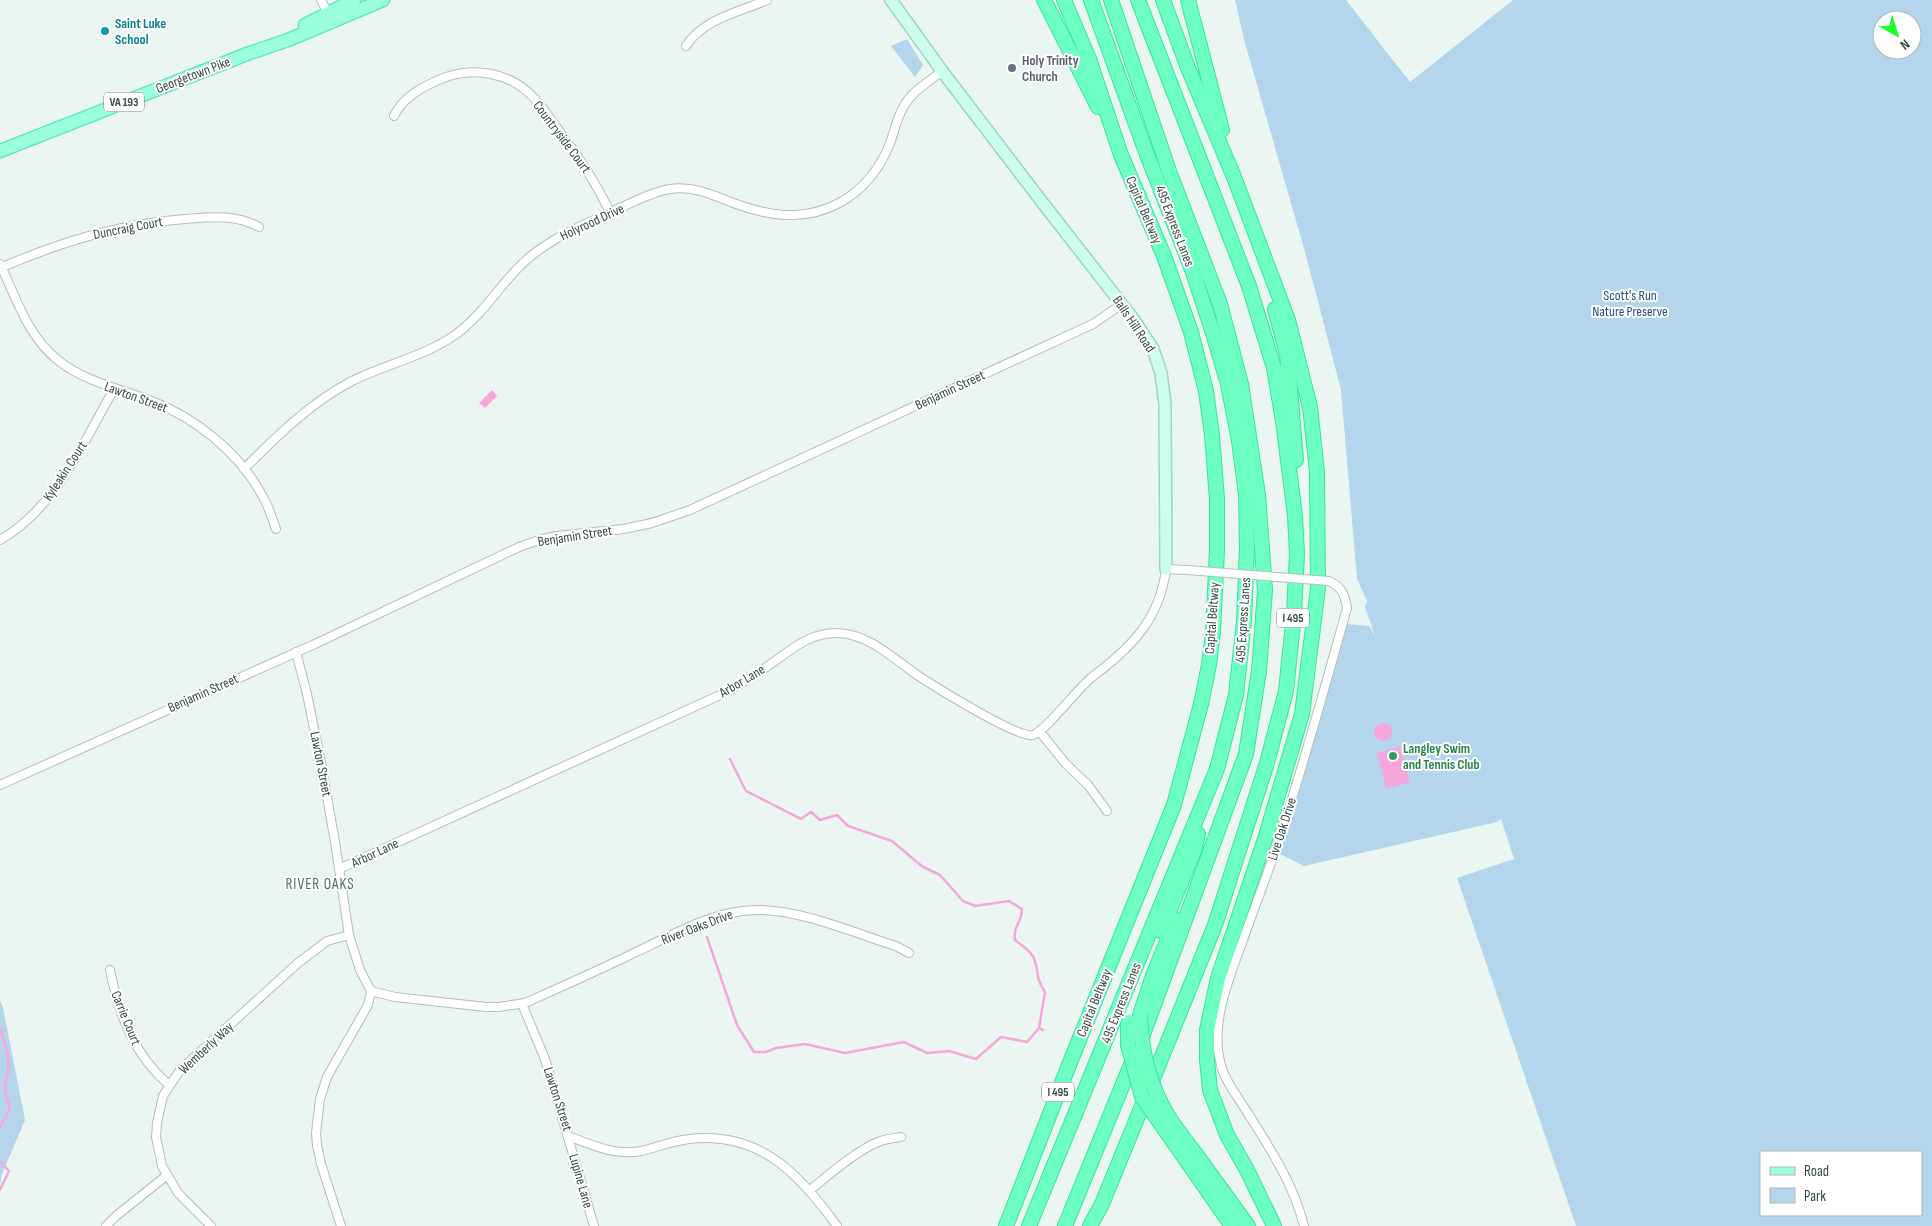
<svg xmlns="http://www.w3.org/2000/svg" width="1932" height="1226" viewBox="0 0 1932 1226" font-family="'Sofia Sans Condensed',sans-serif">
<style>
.green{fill:#b3d6ec;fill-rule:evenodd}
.water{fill:#f5a6da}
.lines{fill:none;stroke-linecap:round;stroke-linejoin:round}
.stream{stroke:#f5a6da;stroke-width:2.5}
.street-casing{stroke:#adc3b9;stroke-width:10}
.secondary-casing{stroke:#99d8c3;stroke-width:14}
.primary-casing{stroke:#65ebb9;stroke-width:15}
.highway-casing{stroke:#35e799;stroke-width:16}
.street{stroke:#fff;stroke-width:8}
.secondary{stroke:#cdffef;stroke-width:11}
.primary{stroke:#9cffdc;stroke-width:12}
.highway{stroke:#6effc4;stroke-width:14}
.street-bridge-casing{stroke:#adc3b9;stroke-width:10;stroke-linecap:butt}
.highway-bridge-casing{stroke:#35e799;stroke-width:16;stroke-linecap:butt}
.street-bridge{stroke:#fff;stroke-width:8}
.highway-bridge{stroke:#6effc4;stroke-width:14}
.culture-dot{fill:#0f9aa8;stroke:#fff;stroke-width:2}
.worship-dot{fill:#6b7280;stroke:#fff;stroke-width:2}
.leisure-dot{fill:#2e9e5b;stroke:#fff;stroke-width:2}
.labels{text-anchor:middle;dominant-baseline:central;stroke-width:4;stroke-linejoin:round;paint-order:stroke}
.shield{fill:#fff;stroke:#74817b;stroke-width:1}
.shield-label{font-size:12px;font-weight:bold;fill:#384b43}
.culture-label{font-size:14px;font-weight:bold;fill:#0d838f;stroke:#fff;text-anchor:start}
.worship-label{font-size:14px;font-weight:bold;fill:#5b616d;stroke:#fff;text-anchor:start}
.street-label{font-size:14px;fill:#384b43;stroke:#fff}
.park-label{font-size:14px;fill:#265082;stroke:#fff}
.leisure-label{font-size:14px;font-weight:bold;fill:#27864d;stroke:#fff;text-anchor:start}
.neighbourhood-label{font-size:15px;letter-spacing:1px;fill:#4f6f60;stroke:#fff}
</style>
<rect width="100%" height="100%" fill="#ebf6f2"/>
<!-- green -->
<g class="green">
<path d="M1235,0h111l64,82 103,-82h419v1226h-356l-119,-348 57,-19 -13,-40 -4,3 -193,44 -28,-14 71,-228 23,2 6,13 -11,-32 2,-6 -10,-22 -16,-189 -34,-131 -62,-216zM1882,20h30v30h-30zM1761,1152h160v63h-160z"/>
<polygon points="907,39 923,65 915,77 891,46"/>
<polygon points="0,1000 3,1008 25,1120 2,1174 0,1186"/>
</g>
<!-- water -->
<g class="water">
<polygon points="492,390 497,396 485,408 479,403"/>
<circle cx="1383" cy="732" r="9"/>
<polygon points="1400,746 1410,782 1386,789 1377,753"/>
</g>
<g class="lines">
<!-- stream -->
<g class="stream">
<path d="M730,759l16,32 55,28 10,-7 9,8 17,-5 11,11 44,15 31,26 17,8 23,26 12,5 34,-5 13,8c0,14 -9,16 -7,31 7,6 18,12 20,21 4,14 1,18 10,31l-6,36 4,2"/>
<polyline points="707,937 737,1025 754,1052 766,1052 776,1048 805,1044 845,1053 904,1042 927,1053 949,1051 976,1059 1001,1037 1027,1042 1039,1028"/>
<polyline points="0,1029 7,1050 9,1064 5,1086 6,1097 9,1105 9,1111 0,1127"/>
<polyline points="0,1161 9,1171 0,1190"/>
</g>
<defs>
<g id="street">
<polyline points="321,0 328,13"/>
<path d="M686,46c17,-27 53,-34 81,-46"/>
<path d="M394,116c9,-19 28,-29 47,-37 32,-13 70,-7 94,20 9,10 17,22 25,33 20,26 36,51 50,80"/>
<path d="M0,264c17,35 27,72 59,97 27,21 59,27 90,39 46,17 91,53 114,97 6,10 9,21 13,32"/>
<path d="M0,268c61,-26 118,-44 185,-49 26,-2 51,-5 74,8"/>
<path d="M244,469c33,-33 66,-66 108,-88 34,-17 71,-24 103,-46 25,-18 41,-44 62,-66 27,-29 65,-43 100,-60 17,-7 34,-17 53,-20 21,-3 39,4 58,12 39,15 75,22 113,1 23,-13 40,-35 49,-59 5,-13 7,-26 14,-37 8,-15 25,-24 38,-35"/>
<path d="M0,540c56,-32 83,-97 114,-151"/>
<polyline points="296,652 307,694 321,763 335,842 349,935 360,970 371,991 368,1005 327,1077 320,1099 316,1133 317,1145 321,1164 341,1226"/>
<polyline points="1040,732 1066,764 1088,785 1107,811"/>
<polyline points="0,785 315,644 519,547 542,539 557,536 623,529 652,523 690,510 1093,324 1122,304"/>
<path d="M339,869l381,-174c16,-8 31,-17 45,-27 24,-16 43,-36 73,-35 32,1 58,28 82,44 17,11 99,62 113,58 13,-4 44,-46 59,-58 39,-29 68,-58 74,-108l21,1"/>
<path d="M110,970c9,45 24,85 59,115"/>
<path d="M371,991l24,6 91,10h13l26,-4c36,-16 72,-32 107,-49 39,-18 81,-44 125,-44 42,-1 97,23 139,36l13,7"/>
<polyline points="522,1004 545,1059 594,1226"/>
<path d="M568,1136c24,9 47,20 73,15 16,-4 32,-10 48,-12 70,-8 110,34 148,87"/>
<path d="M810,1190c19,-15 46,-39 68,-48 7,-3 16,-4 23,-5"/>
<polyline points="106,1226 116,1216 166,1176"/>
<polyline points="211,1226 178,1193 162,1166 156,1137 157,1123 163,1096 180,1070 298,963 327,941 349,935"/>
<path d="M1304,1226c-10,-41 -33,-76 -55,-111 -9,-15 -24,-33 -28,-50 -12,-42 9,-88 23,-128 12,-34 26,-69 37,-103 24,-75 45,-150 66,-226 -2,-13 -5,-21 -18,-27"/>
</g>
<polyline id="secondary" points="891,0 942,71 1042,202 1134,320 1153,349 1161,373 1165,404 1166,569"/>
<g id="primary">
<polyline points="305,25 354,0"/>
<polyline points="0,151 247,54 288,40 383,0"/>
</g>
<g id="highway">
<polyline points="1044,0 1098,107"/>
<polyline points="1163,0 1188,68 1234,177 1288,320 1310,407 1317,472 1318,588 1302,714 1265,839 1218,978 1207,1030 1207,1060 1210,1090 1227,1135 1247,1170 1274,1226"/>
<polyline points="1188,0 1222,130"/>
<polyline points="1275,309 1287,354 1296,460"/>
<polyline points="1161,931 1194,851 1198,834"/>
<polyline points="1140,1015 1154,973 1176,920"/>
<polyline points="1203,1164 1248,1226"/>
<polyline points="1193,1170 1232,1226"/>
<polyline points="1006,1226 1069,1065 1174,805 1201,704 1209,665 1213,632 1217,550 1217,499 1212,435 1206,391 1191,332 1164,256 1121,155 1089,59 1064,0"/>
<polyline points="1029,1226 1217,769 1236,695 1244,621 1247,548 1246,494 1239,441 1228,384 1212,330 1193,272 1146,152 1091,0"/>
<polyline points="1065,1226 1141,1040 1246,754 1259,671 1265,590 1258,495 1241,384 1220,304 1169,171 1111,0"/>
<polyline points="1090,1226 1102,1204 1140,1111 1215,925 1267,763 1286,691 1294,613 1297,554 1295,516 1283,421 1274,368 1249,286 1138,0"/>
</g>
</defs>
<!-- street casing -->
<use href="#street" class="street-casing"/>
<!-- secondary casing -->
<use href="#secondary" class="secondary-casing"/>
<!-- primary casing -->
<use href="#primary" class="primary-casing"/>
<!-- highway casing -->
<use href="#highway" class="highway-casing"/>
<!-- street -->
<use href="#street" class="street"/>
<!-- secondary -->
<use href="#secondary" class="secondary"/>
<!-- primary -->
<use href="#primary" class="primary"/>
<!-- highway -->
<use href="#highway" class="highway"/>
<defs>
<polyline id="street-bridge" points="1187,570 1329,581"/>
<g id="highway-bridge">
<path d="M1140,1015c1,31 8,64 23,92 10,20 27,38 40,57"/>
<polyline points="1128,1022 1128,1045 1142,1097 1193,1170"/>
</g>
</defs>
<!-- street-bridge casing -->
<use href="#street-bridge" class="street-bridge-casing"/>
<!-- highway-bridge casing -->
<use href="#highway-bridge" class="highway-bridge-casing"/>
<!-- street-bridge -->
<use href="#street-bridge" class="street-bridge"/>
<!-- highway-bridge -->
<use href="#highway-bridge" class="highway-bridge"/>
</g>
<!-- markers -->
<circle class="culture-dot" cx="105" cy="31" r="5"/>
<circle class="worship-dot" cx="1012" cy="68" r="5"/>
<circle class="leisure-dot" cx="1393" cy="756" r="5"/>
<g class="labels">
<!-- shield labels -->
<g class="shield">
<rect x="104" y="92.5" width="40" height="19" rx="4"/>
<rect x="1277" y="608.5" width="32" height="19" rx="4"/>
<rect x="1042" y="1082.5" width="32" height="19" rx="4"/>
</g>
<g class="shield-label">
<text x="124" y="102">VA 193</text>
<text x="1293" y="618">I 495</text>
<text x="1058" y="1092">I 495</text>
</g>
<!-- culture labels -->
<g class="culture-label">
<text x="115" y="23">Saint Luke<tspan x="115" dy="16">School</tspan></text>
</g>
<!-- worship labels -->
<g class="worship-label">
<text x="1022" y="60">Holy Trinity<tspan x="1022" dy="16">Church</tspan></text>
</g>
<!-- street labels -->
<g class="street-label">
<text transform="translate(193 75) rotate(-21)">Georgetown Pike</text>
<text transform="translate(562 137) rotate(53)">Countryside Court</text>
<text transform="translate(1144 210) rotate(67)">Capital Beltway</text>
<text transform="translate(592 222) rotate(-25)">Holyrood Drive</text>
<text transform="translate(1175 226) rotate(69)">495 Express Lanes</text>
<text transform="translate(128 228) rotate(-11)">Duncraig Court</text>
<text transform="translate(1134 324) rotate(56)">Balls Hill Road</text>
<text transform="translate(950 390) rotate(-25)">Benjamin Street</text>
<text transform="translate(136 397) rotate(20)">Lawton Street</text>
<text transform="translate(65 471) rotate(-57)">Kyleakin Court</text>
<text transform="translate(575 536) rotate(-9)">Benjamin Street</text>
<text transform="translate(1212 618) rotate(-86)">Capital Beltway</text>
<text transform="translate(1243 620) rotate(-86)">495 Express Lanes</text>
<text transform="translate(742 681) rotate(-31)">Arbor Lane</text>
<text transform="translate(203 693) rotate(-24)">Benjamin Street</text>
<text transform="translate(321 764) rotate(79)">Lawton Street</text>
<text transform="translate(1282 829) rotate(-72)">Live Oak Drive</text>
<text transform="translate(375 853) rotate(-25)">Arbor Lane</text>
<text transform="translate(697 927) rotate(-21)">River Oaks Drive</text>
<text transform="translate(1094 1003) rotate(-68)">Capital Beltway</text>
<text transform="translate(1121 1003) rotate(-68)">495 Express Lanes</text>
<text transform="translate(126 1018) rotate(68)">Carrie Court</text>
<text transform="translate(206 1048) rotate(-43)">Wemberly Way</text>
<text transform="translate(558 1099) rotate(72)">Lawton Street</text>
<text transform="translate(581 1181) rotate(74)">Lupine Lane</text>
</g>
<!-- park labels -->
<g class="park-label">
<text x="1630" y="295">Scott's Run<tspan x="1630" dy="16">Nature Preserve</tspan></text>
</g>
<!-- leisure labels -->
<g class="leisure-label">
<text x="1403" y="748">Langley Swim<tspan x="1403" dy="16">and Tennis Club</tspan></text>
</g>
<!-- neighbourhood labels -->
<g class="neighbourhood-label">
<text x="320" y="884">RIVER OAKS</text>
</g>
</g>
<!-- legend -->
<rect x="1760" y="1151" width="162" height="65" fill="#ffffff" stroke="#afb7b4"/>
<rect x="1770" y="1167" width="25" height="8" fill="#9cffdc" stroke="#afb7b4"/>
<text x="1804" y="1176" font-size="15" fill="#384b43">Road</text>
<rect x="1770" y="1188" width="25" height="15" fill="#b3d6ec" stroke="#afb7b4"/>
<text x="1804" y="1201" font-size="15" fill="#384b43">Park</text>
<!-- north arrow -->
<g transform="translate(1897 35) rotate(141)"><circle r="24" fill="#ffffff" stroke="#afb7b4"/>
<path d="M0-4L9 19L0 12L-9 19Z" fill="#1aff2c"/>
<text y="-8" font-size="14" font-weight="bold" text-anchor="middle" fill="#384b43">N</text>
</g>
</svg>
